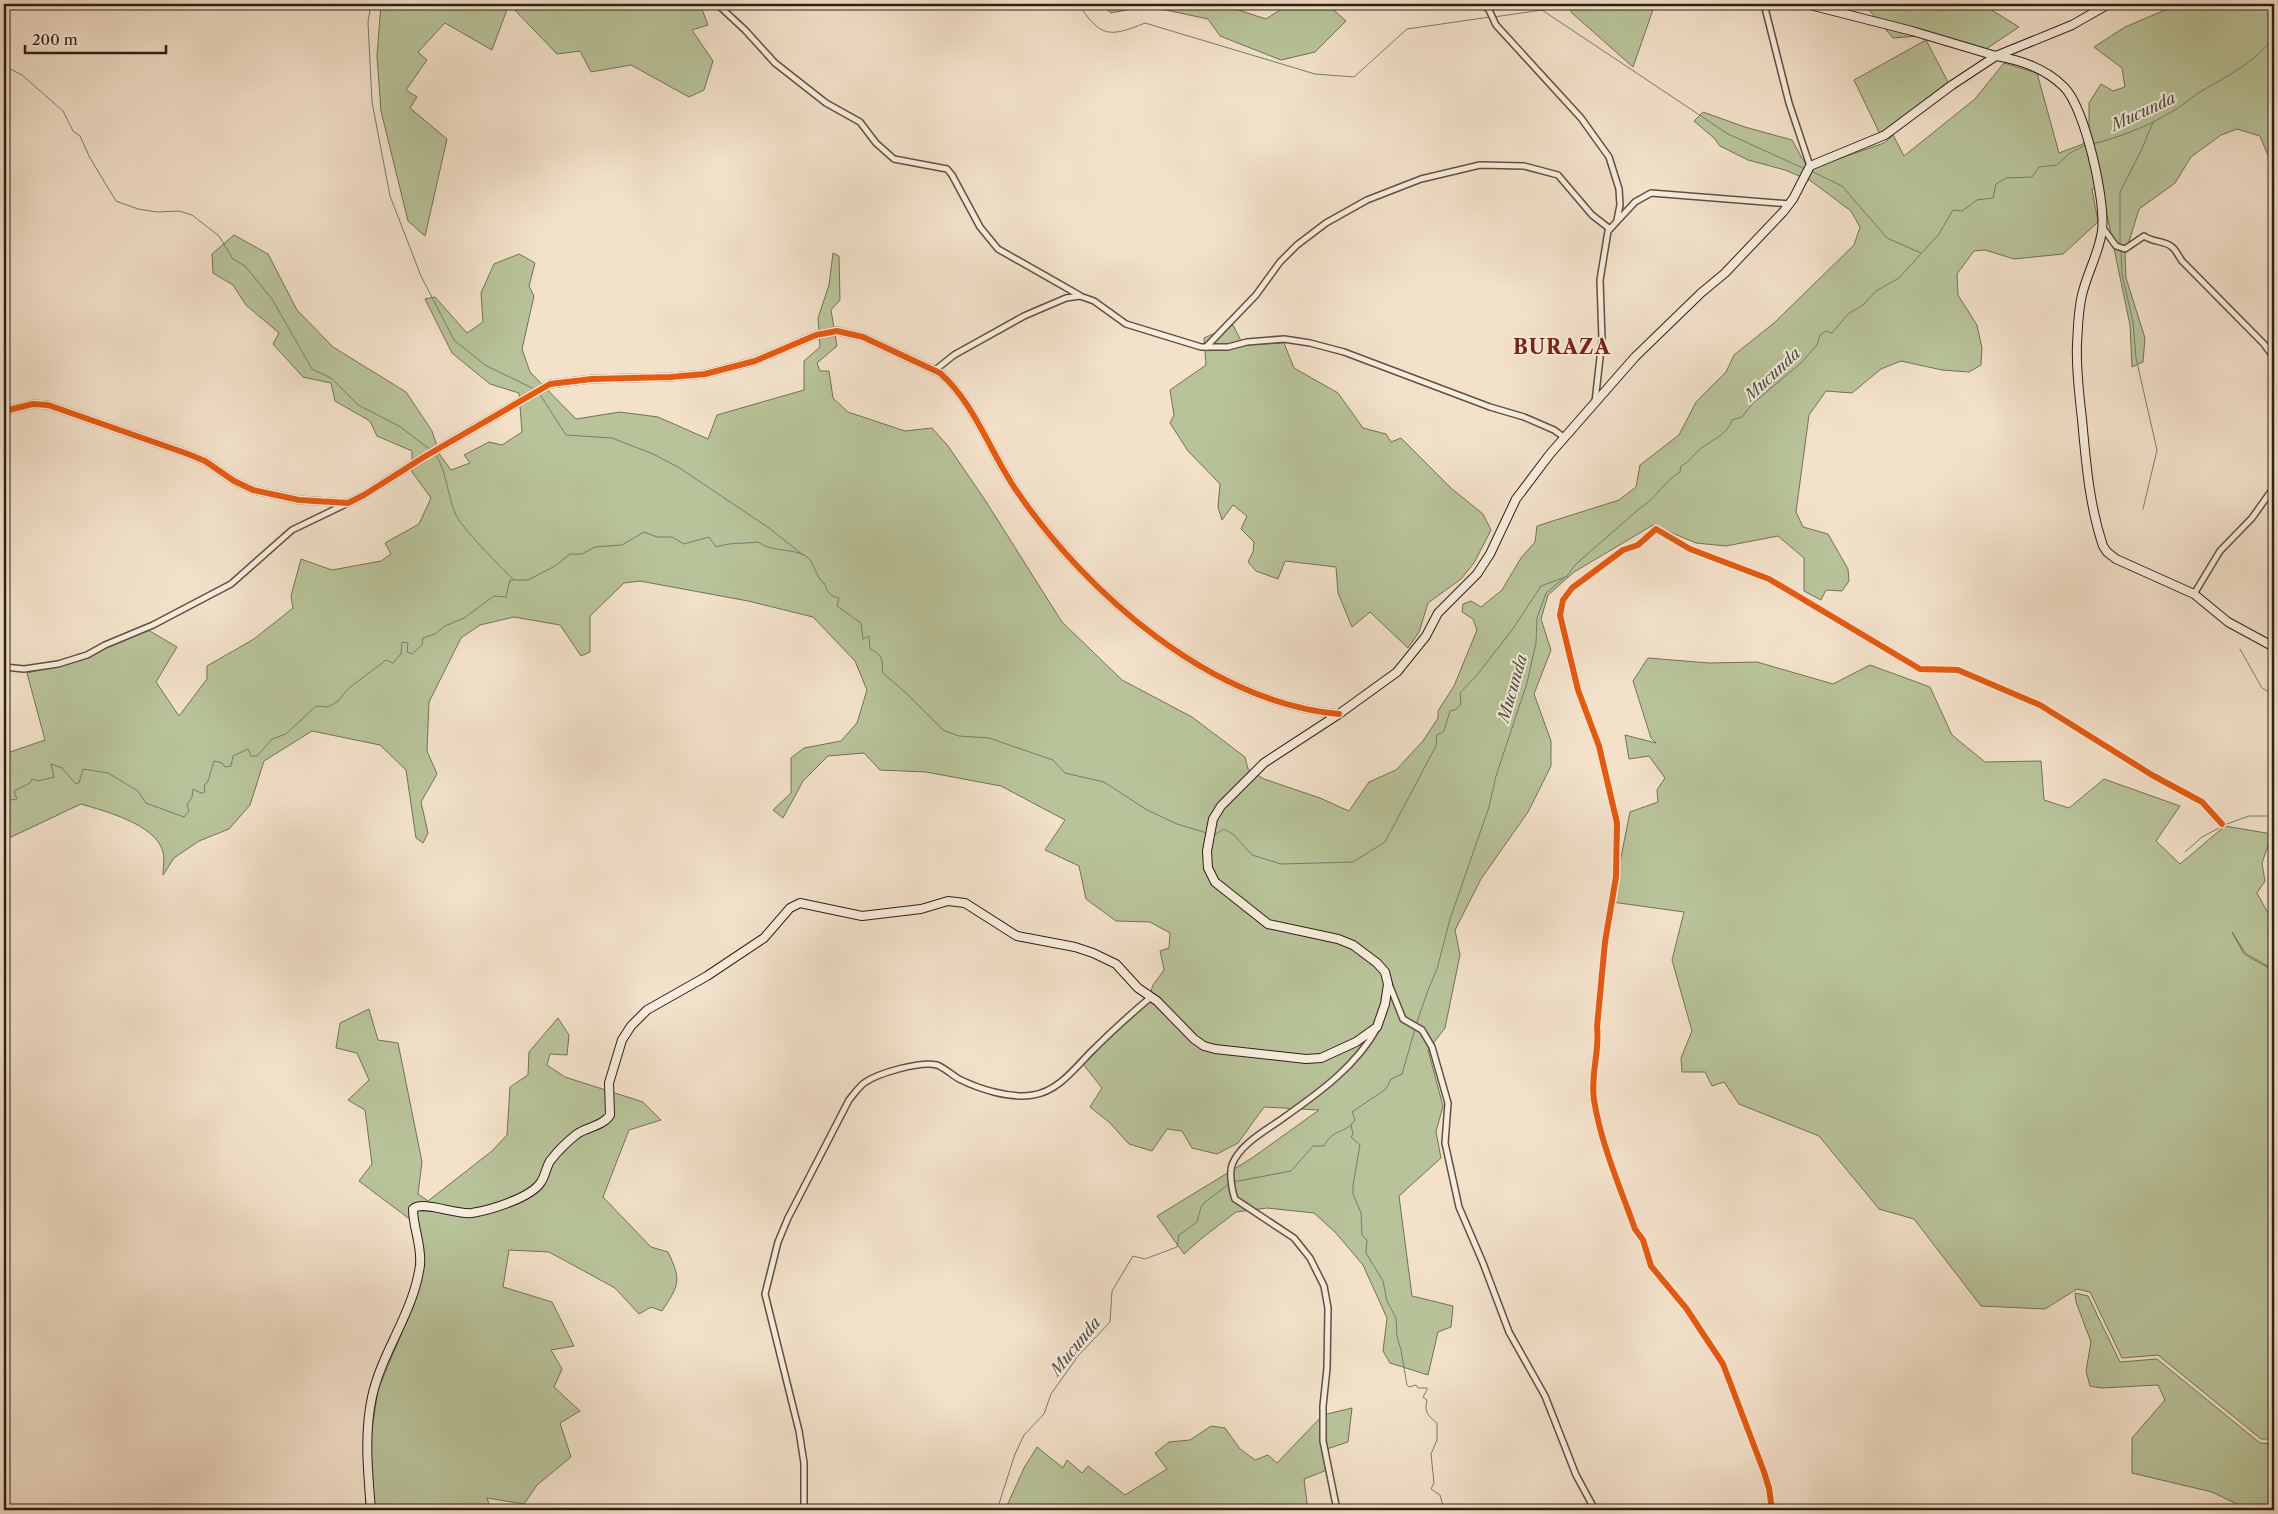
<svg xmlns="http://www.w3.org/2000/svg" width="2278" height="1514" viewBox="0 0 2278 1514" font-family="'Libre Caslon Text',serif">
<style>
.green{fill:#b8c399;stroke:#727256}
.lines{fill:none;stroke-linecap:round;stroke-linejoin:round}
.stream{stroke:#6f7e77;stroke-width:1}
.minor-casing{stroke:#5e5042;stroke-width:8}
.tertiary-casing{stroke:#5e5042;stroke-width:9}
.secondary-casing{stroke:#2c2014;stroke-width:10}
.minor{stroke:#f7ecdd;stroke-width:5}
.tertiary{stroke:#f7ecdd;stroke-width:6}
.secondary{stroke:#f7ecdd;stroke-width:8}
.cycleway-casing{stroke:#f7ecdd;stroke-width:9}
.cycleway{stroke:#e8590c;stroke-width:6}
.labels{text-anchor:middle;dominant-baseline:central;stroke-width:4;stroke-linejoin:round;paint-order:stroke}
.water-label{font-size:16px;font-style:italic;fill:#4d4f46;stroke:#f7ecdd}
.district-label{font-size:20px;font-weight:bold;letter-spacing:1px;fill:#7a1f14;stroke:#f7ecdd}
</style>
<rect width="100%" height="100%" fill="#f3e1ca"/>
<filter id="stains"><feTurbulence type="fractalNoise" baseFrequency=".004" numOctaves="4"/><feColorMatrix values="0 0 0 0 .2 0 0 0 0 .09 0 0 0 0 .02 0 0 0 .5 -.17"/></filter>
<radialGradient id="worn" r=".72"><stop offset=".6" stop-color="#630" stop-opacity="0"/><stop offset="1" stop-color="#630" stop-opacity=".3"/></radialGradient>
<!-- green -->
<g class="green">
<polygon points="381,4 509,4 492,50 445,23 418,52 427,60 406,90 417,97 410,108 447,139 425,236 408,221 381,111 377,56"/>
<polygon points="509,4 700,4 708,25 692,30 713,61 704,90 689,97 631,65 591,72 580,51 557,54"/>
<polygon points="1100,4 1229,4 1229,7 1266,19 1289,4 1327,4 1346,21 1315,52 1281,60 1220,36 1208,19 1147,6 1111,13"/>
<polygon points="1566,4 1655,4 1633,67 1572,13"/>
<polygon points="1864,4 1982,4 2019,27 1986,49 1918,36 1893,38"/>
<path d="M2174,4h100v166l-14,-34 -23,-7 -16,6 -30,22 -16,26 -36,26 -14,46 1,23 19,60 -2,24 -11,5 -2,-42 -29,-139 -9,3 6,33 -35,32 -49,5 -29,-9 -11,1 -17,23 1,21 19,30 5,23 -1,17 -12,7 -27,-2 -41,-9 -20,8 -29,24 -26,-2 -17,24 -13,97 7,15 25,7 20,35 1,12 -7,10 -16,-1 -5,10 -17,-9v-33l-26,-22 -52,10 -30,-3 -43,-18 -79,47 -26,23 -7,24 10,31 -17,44 17,47v25l-23,46 -47,67 -26,51 5,25 -15,73 -17,22 15,56 -7,26 5,26 -42,38 13,100 41,10 -2,21 -13,5 -10,43 -38,-12 -7,-12 4,-33 -24,-53 -28,-33 -21,-19 -47,-5 -31,4 -34,26 -18,16 -27,-38 95,-58 67,-48 -55,-3 -26,36 -21,11 -25,-6 -10,-17 -15,-2 -15,22 -23,-7 -20,-22 -19,-15 12,-19 -19,-24 66,-67 4,-12 11,-15 -4,-19 9,-3 1,-15 -20,-11 -34,-1 -30,-22 -7,-33 -34,-16 20,-30 -64,-34 -75,-14 -46,-2 -16,-17 -36,3 -25,25 -20,37 -10,-8 18,-17v-35l13,-10 37,-7 16,-18 10,-33 -12,-29 -42,-44 -65,-16 -108,-20 -16,2 -34,33v36l-9,4 -21,-31 -46,-8 -34,8 -19,13 -32,64 -2,49 10,23 -16,28 7,31 -5,10 -7,-5 -10,-68 -26,-25 -68,-14 -48,30 -14,44 -21,24 -30,12 -25,17 -11,17c0,-7 2,-17 0,-23 -7,-28 -59,-41 -82,-48l-72,34 -5,7v-91l41,-14 -18,-67 57,-14 25,-13 39,-16 29,17 -21,35 23,34 28,-37v-13l47,-27 39,-31 -2,-12 10,-37 31,11 49,-9 10,-7 -6,-11 34,-19 12,-26 -19,-26v-21l-35,-15 -7,-15 -35,-20 -4,-18 -28,-6 -30,-33 6,-11 -33,-28 -13,-20 -20,-12 -1,-19 22,-19 34,19 29,56 36,37 73,45 26,39 8,24 11,15 19,-7 -6,-8 25,-13 13,3 20,-13 -3,-39 -29,-9 -38,-31 -27,-54 10,-2 32,36 16,-11 -2,-29 13,-29 25,-10 16,9 -6,23 5,10 -12,53 8,23 46,47 44,-7 38,5 50,22 9,-24 87,-25v-29l16,-14 -2,-29 11,-33 4,-32 6,3 1,44 -9,10 6,36 -20,17 3,8h9l4,27 15,14 57,19 27,-3 16,18 37,54 77,122 60,58 70,37 53,40 3,12 16,10 56,19 29,13 20,-29 27,-12 27,-29 15,-23v-7l16,-25 23,-56 -4,-11 -11,-7 1,-8 8,-3 10,6 21,-17 19,-32 14,-16 2,-16 82,-26 17,-13 4,-22 39,-30 17,-33 30,-30 8,-17 40,-32 80,-78 6,-18 -9,-16 -40,-30 -26,-11 -37,-10 -28,-14 -6,-8 -20,-17 9,-9 42,15 47,13 12,22 17,3 63,-22 9,-8 11,21 71,-57 29,-36 33,10 22,80 24,-9 6,-13v-28l12,-19 12,7 12,-4 -3,-19 -28,-21 31,-20 45,-19z"/>
<polygon points="1926,40 1948,82 1880,134 1854,80"/>
<polygon points="1233,325 1243,345 1284,343 1294,368 1338,393 1363,428 1386,434 1391,442 1401,438 1452,489 1483,514 1491,530 1474,563 1461,579 1428,603 1419,632 1408,648 1370,612 1352,627 1338,593 1336,567 1285,561 1278,579 1256,571 1248,562 1253,552 1254,542 1241,529 1247,516 1233,505 1222,520 1218,507 1220,484 1188,451 1170,423 1174,415 1170,390 1206,365 1204,338"/>
<polygon points="1648,658 1709,663 1757,662 1833,684 1870,665 1930,687 1952,735 1985,762 2041,761 2044,800 2069,808 2104,779 2180,806 2156,841 2180,864 2225,826 2272,834 2262,863 2265,881 2257,893 2274,924 2274,970 2245,953 2232,932 2244,954 2274,971 2274,1439 2261,1439 2158,1355 2122,1358 2090,1292 2077,1289 2045,1309 1981,1306 1914,1219 1879,1209 1819,1136 1739,1104 1724,1082 1712,1086 1705,1072 1682,1072 1681,1058 1692,1031 1672,960 1684,912 1612,902 1630,812 1658,802 1657,790 1665,778 1649,756 1629,759 1625,735 1656,743 1651,738 1633,681"/>
<path d="M369,1009l9,31 20,3 24,119 -4,32 10,7 64,-50 15,-16 3,-48 18,-12 1,-23 29,-34 11,17 -2,20 -17,-1 -3,11 18,12 78,25 18,18 -32,10 -26,67 48,50 17,5c14,29 11,33 -6,59l-11,-4 -12,7 -24,-26 -66,-36 -40,-2 -6,37 49,15 22,44 -23,4 11,19 -8,18 26,24 -20,12 11,34 -34,28 -13,19 -37,-6 4,12h-125l-1,-35 13,-85 30,-72 7,-43 4,-49 -60,-45 13,-17 -7,-54 -17,-10 21,-20 -12,-27 -21,-5 4,-25z"/>
<polygon points="2075,1293 2088,1296 2120,1362 2157,1359 2260,1443 2274,1444 2274,1510 2249,1510 2212,1492 2132,1473 2132,1438 2165,1400 2158,1385 2101,1388 2090,1386 2086,1371 2091,1342 2076,1302"/>
<polygon points="1352,1408 1348,1442 1324,1450 1327,1470 1304,1479 1308,1510 1005,1510 1024,1468 1037,1447 1063,1468 1067,1460 1082,1473 1088,1466 1125,1495 1167,1469 1155,1453 1169,1442 1190,1440 1211,1426 1225,1428 1240,1449 1255,1460 1268,1455 1277,1463 1323,1415"/>
</g>
<g class="lines">
<!-- stream -->
<g class="stream">
<polyline points="371,4 368,22 372,102 390,196 421,276 454,340 485,365 534,389"/>
<path d="M1078,4c23,33 30,34 67,19l170,51 39,3 53,-48 83,-12"/>
<polyline points="1541,4 1542,10"/>
<polyline points="1494,17 1542,10 1728,134 1805,169"/>
<polyline points="4,66 22,75 63,111 73,131 80,136 90,158 116,201 138,209 157,212 179,211 192,215 219,236 233,259 245,266 272,299 312,369 331,378 358,405 399,426 431,450"/>
<path d="M2093,144c26,-7 51,-16 75,-30 12,-6 21,-15 32,-22 27,-16 55,-29 74,-55"/>
<polyline points="1811,171 1842,186 1887,238 1921,253"/>
<polyline points="2120,246 2120,192 2141,151 2153,122"/>
<polyline points="2121,250 2122,274 2133,322 2136,358 2157,450 2143,509"/>
<polyline points="539,393 566,435 612,438 653,454 678,467 769,528 803,555"/>
<path d="M436,455c11,18 11,38 19,58 6,15 45,53 58,66"/>
<path d="M1567,576l8,-11 65,-57c16,-9 24,-27 40,-36l1,-6c8,-4 9,-7 15,-13 11,-12 31,-16 36,-33l10,-3 10,-13 49,-41 16,-18 3,-10 6,-4 6,2 16,-19 15,-9 13,-14 23,-13 40,-44 14,-24 9,1 15,-11 16,-2 3,-14 10,-6 26,-1 7,-10 18,-2 13,-12 16,-8"/>
<polyline points="2240,649 2262,688 2274,695"/>
<path d="M4,801l13,-2 -3,-8 16,-8 2,-4 6,2 16,-4 -3,-13 11,4 14,16 3,-1 4,-14 25,4 30,18 8,12 38,14 5,-6 -2,-6 5,-8 1,-8 8,4 4,-1 -1,-6 4,-5 6,-20 8,2 3,4 6,-1 2,-10 15,-7 3,7h6l15,-17 14,-5 30,-28 12,1 10,-6 11,-13 37,-28 7,3 8,-9 1,-12 6,1 -1,9 5,2 10,-9 1,-7 12,-4 10,-8 19,-8 30,-22 12,1 4,-17h18l27,-14 15,-12h12l13,-7 27,-2 22,-13 13,5h15l12,7 25,-7 7,10c16,-5 26,-3 42,-5 13,10 31,6 46,13 12,6 10,22 21,29 1,8 7,13 14,14l-2,8 24,17 2,16 6,-3 1,13c11,4 14,12 12,23l24,21 37,37 16,6 30,2 64,22 12,13 39,9 43,28 30,14 30,9"/>
<polyline points="2224,825 2249,816 2270,816 2274,808"/>
<polyline points="1213,836 1224,829 1234,835 1252,855 1281,864 1353,862 1385,842 1436,746 1437,735 1444,731 1450,711 1455,710 1461,704 1460,693 1477,675 1512,630 1541,586 1568,576"/>
<polyline points="2185,852 2202,837 2221,827"/>
<polyline points="2267,935 2274,929"/>
<polyline points="1416,1025 1428,990 1437,969 1450,919 1489,807 1496,776 1527,683 1536,643 1537,618 1546,593 1564,578"/>
<path d="M1351,1125l2,9 -2,3 9,8 -7,40v9l8,19 1,22 5,5 -1,13 17,28 4,20 9,17 1,19 4,13 6,35 2,2 7,-2 2,3h9v2l-4,7 4,3c-3,12 1,16 10,23v17l-6,14 3,29 -3,6 9,6 4,15"/>
<path d="M1233,1182l58,-11 22,-25h11c9,-18 22,-12 31,-26l-3,-8 34,-23 5,-10 11,-5 13,-45"/>
<polyline points="997,1510 1015,1454 1024,1435 1044,1414 1051,1394 1078,1356 1110,1322 1112,1291 1133,1256 1145,1259 1177,1247 1179,1235 1197,1222 1201,1207 1205,1202 1229,1184"/>
</g>
<defs>
<g id="minor">
<polyline points="717,4 745,30 775,63 826,103 860,122 876,143 894,159 947,169 952,175 980,227 998,249 1079,295"/>
<polyline points="1483,4 1489,10 1496,25 1581,118 1609,157 1619,189 1620,205 1617,220"/>
<polyline points="1764,4 1789,103 1810,166"/>
<path d="M2103,228l13,18 9,3 19,-13c10,7 20,4 28,11 4,3 7,10 10,14l82,83 10,14"/>
<polyline points="1206,347 1256,295 1280,262 1297,245 1326,223 1367,200 1421,179 1480,165 1524,166 1558,175 1592,215 1610,229"/>
<polyline points="934,371 954,355 1024,316 1066,298 1080,296 1094,301 1126,324 1201,347 1228,347 1247,342 1284,339 1310,343 1344,352 1490,407 1524,417 1554,430 1565,438"/>
<polyline points="1595,402 1602,340 1600,280 1608,231 1635,202 1651,193 1790,204"/>
<polyline points="2194,594 2220,551 2252,518 2274,487"/>
<polyline points="4,667 24,669 58,664 87,655 105,645 153,625 231,584 292,530 348,503"/>
<polyline points="1389,984 1403,1019 1422,1030 1432,1047 1448,1103 1445,1143 1459,1207 1483,1263 1509,1332 1545,1396 1576,1475 1595,1510"/>
<path d="M804,1510v-47l-5,-32 -34,-137 13,-52 10,-24 61,-118c5,-6 9,-12 15,-17 14,-10 56,-22 73,-18 8,3 15,10 22,14 20,10 51,20 74,16 27,-4 44,-30 62,-47 18,-18 37,-35 56,-51"/>
<path d="M1337,1510l-14,-69v-35l4,-38 1,-60 -4,-22 -14,-28 -16,-20 -59,-39c-3,-8 -6,-26 -3,-34 8,-22 37,-36 54,-49 34,-24 71,-51 91,-88"/>
<path d="M1772,1510l-3,-22 -5,-16 -41,-108 -37,-56 -35,-42 -8,-26 -8,-11c-15,-42 -34,-85 -41,-129 -4,-24 6,-49 3,-73l8,-85 11,-65 1,-54 -18,-77 -21,-56 -18,-75 3,-15 9,-12 51,-38 15,-5 18,-16 34,20 79,30 151,90 38,1 82,35 112,70 50,27 20,22"/>
</g>
<path id="tertiary" d="M4,411l29,-7 15,1 140,49 17,7 29,20 19,9 46,10 49,3 16,-8 60,-38 126,-73 42,-5 79,-2 34,-3 50,-13 61,-26 21,-4 26,6 77,36c35,31 50,79 76,117 70,103 194,212 323,224"/>
<g id="secondary">
<polyline points="1806,4 1912,31 1996,56 2072,25 2109,4"/>
<path d="M371,1510c-3,-37 -7,-76 1,-113 10,-46 42,-85 48,-132 2,-20 -7,-37 -7,-56 10,-9 42,6 59,4 18,-3 59,-15 69,-31 4,-6 5,-14 9,-21 7,-9 18,-20 27,-27 10,-7 26,-8 33,-19l-1,-32 13,-43 9,-14 16,-16 60,-34 57,-38 26,-30 10,-5 62,13 59,-7 27,-8 17,2 52,33 58,11 18,6 23,11 22,24 19,13 37,38 10,7 11,3 91,10 15,-1 35,-16 21,-15 8,-23 3,-20 -3,-12 -8,-9 -24,-18 -15,-6 -70,-15 -53,-42 -7,-14 -1,-17 6,-32 8,-13 43,-43 75,-49 58,-42 29,-36 12,-23 39,-39 13,-20 26,-55 34,-45 85,-97 66,-64 24,-20 58,-61 10,-13 17,-33 75,-31 67,-50 44,-29c25,4 50,13 68,31 21,21 42,114 38,144 -3,22 -15,42 -20,64 -4,16 -4,33 -5,49 -1,25 2,50 5,75 4,43 7,85 21,127l4,6 9,7 78,35 34,28 46,25"/>
</g>
</defs>
<!-- minor casing -->
<use href="#minor" class="minor-casing"/>
<!-- tertiary casing -->
<use href="#tertiary" class="tertiary-casing"/>
<!-- secondary casing -->
<use href="#secondary" class="secondary-casing"/>
<!-- minor -->
<use href="#minor" class="minor"/>
<!-- tertiary -->
<use href="#tertiary" class="tertiary"/>
<!-- secondary -->
<use href="#secondary" class="secondary"/>
<defs>
<g id="cycleway">
<path d="M4,411l29,-7 15,1 140,49 17,7 29,20 19,9 46,10 49,3 16,-8 60,-38 126,-73 42,-5 79,-2 34,-3 50,-13 61,-26 21,-4 26,6 77,36c35,31 50,79 76,117 70,103 194,212 323,224"/>
<path d="M1772,1510l-3,-22 -5,-16 -41,-108 -37,-56 -35,-42 -8,-26 -8,-11c-15,-42 -34,-85 -41,-129 -4,-24 6,-49 3,-73l8,-85 11,-65 1,-54 -18,-77 -21,-56 -18,-75 3,-15 9,-12 51,-38 15,-5 18,-16 34,20 79,30 151,90 38,1 82,35 112,70 50,27 20,22"/>
</g>
</defs>
<!-- cycleway casing -->
<use href="#cycleway" class="cycleway-casing"/>
<!-- cycleway -->
<use href="#cycleway" class="cycleway"/>
</g>
<g class="labels">
<!-- water labels -->
<g class="water-label">
<text transform="translate(2143 111) rotate(-25)">Mucunda</text>
<text transform="translate(1772 374) rotate(-43)">Mucunda</text>
<text transform="translate(1512 688) rotate(-74)">Mucunda</text>
<text transform="translate(1075 1346) rotate(-51)">Mucunda</text>
</g>
<!-- district labels -->
<g class="district-label">
<text x="1562" y="347">BURAZA</text>
</g>
</g>
<!-- margin -->
<rect width="2278" height="1514" fill="none" stroke="#f3e1ca" stroke-width="20"/>
<rect x="5" y="5" width="2268" height="1504" fill="none" stroke="#2c2014" stroke-width="2.5"/>
<rect x="10" y="10" width="2258" height="1494" fill="none" stroke="#2c2014"/>
<!-- scale -->
<path d="M25 45v8h141v-8" fill="none" stroke="#2c2014" stroke-width="2.5"/>
<text x="32" y="45" font-size="15" fill="#2c2014" stroke="#f7ecdd" stroke-width="4" paint-order="stroke">200 m</text>
<rect width="100%" height="100%" filter="url(#stains)"/>
<rect width="100%" height="100%" fill="url(#worn)"/>
</svg>
